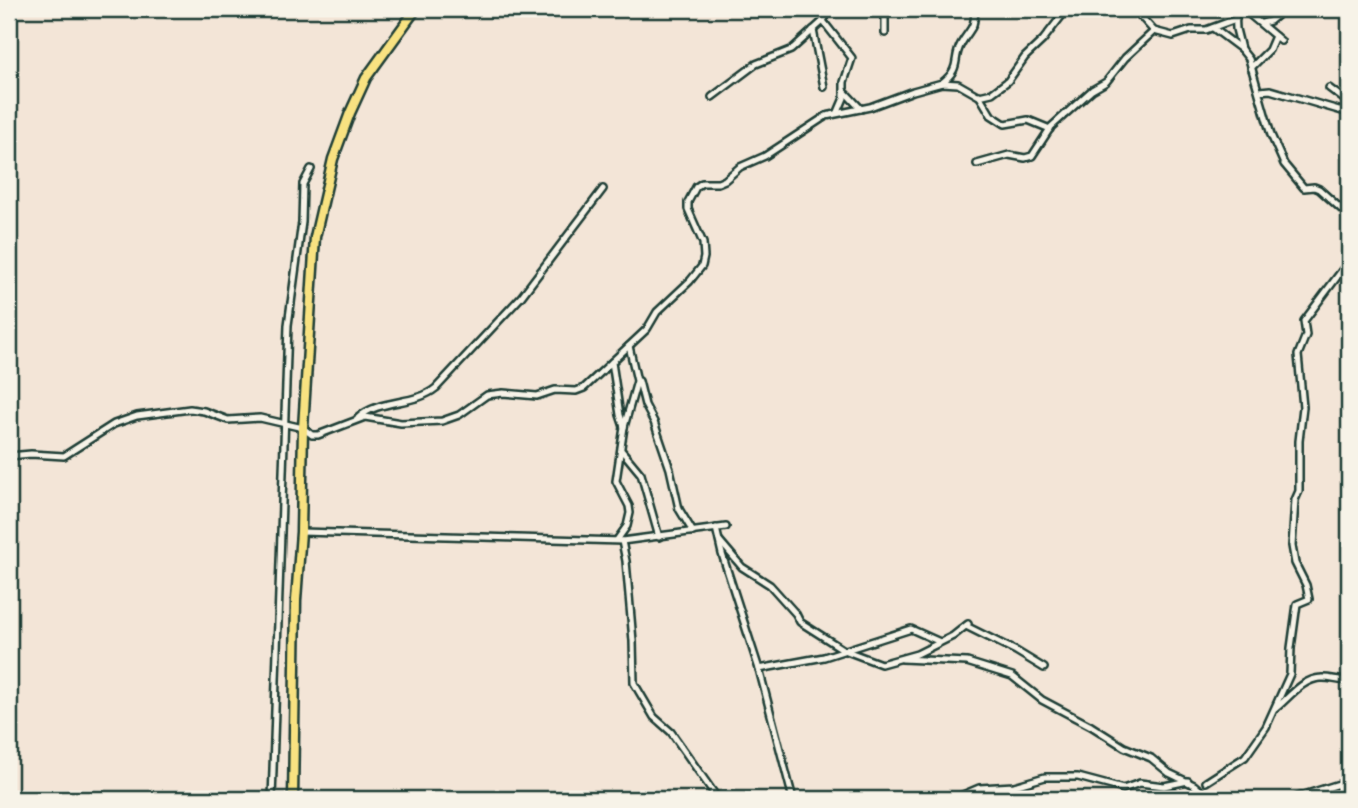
<svg xmlns="http://www.w3.org/2000/svg" width="1358" height="808" viewBox="0 0 1358 808" font-family="'Indie Flower',sans-serif">
<style>
.lines{fill:none;stroke-linecap:round;stroke-linejoin:round}
.minor-casing{stroke:#1f3d34;stroke-width:10}
.trunk-casing{stroke:#1f3d34;stroke-width:13}
.minor{stroke:#f7f3e8;stroke-width:5}
.trunk{stroke:#f8e281;stroke-width:8}
</style>
<rect width="100%" height="100%" fill="#f3e5d7"/>
<filter id="ink" filterUnits="userSpaceOnUse"><feTurbulence type="fractalNoise" baseFrequency=".0143" numOctaves="2"/><feDisplacementMap in="SourceGraphic" scale="14" xChannelSelector="R" yChannelSelector="G"/><feConvolveMatrix kernelMatrix="1 2 1 2 8 2 1 2 1" color-interpolation-filters="sRGB"/></filter>
<g filter="url(#ink)">
<g class="lines">
<defs>
<g id="minor">
<polyline points="885,9 885,33"/>
<polyline points="1134,9 1154,31 1173,36 1191,30 1206,30 1236,19"/>
<polyline points="1235,9 1236,29 1241,49"/>
<polyline points="1243,9 1281,41"/>
<polyline points="823,21 852,58 844,82 844,98 838,112"/>
<polyline points="1262,23 1270,21 1284,9"/>
<polyline points="1213,28 1241,49 1249,59 1271,135 1284,164 1304,188 1314,187 1319,189 1349,216"/>
<polyline points="813,30 824,87"/>
<polyline points="1251,68 1269,50 1275,36"/>
<path d="M942,83c20,-16 10,-23 19,-39 10,-18 13,-12 14,-35"/>
<polyline points="1329,88 1349,103"/>
<polyline points="844,91 861,109"/>
<polyline points="1260,91 1270,90 1349,113"/>
<polyline points="979,95 991,115 1005,124 1028,120 1050,129"/>
<polyline points="712,97 756,64 791,50 823,21 830,9"/>
<polyline points="977,164 1009,155 1025,158 1032,156 1051,127 1092,90 1106,82 1125,58 1154,31"/>
<polyline points="612,362 620,415 624,427"/>
<polyline points="639,381 645,405 654,422 670,469 679,509 693,532"/>
<path d="M358,418c22,-20 56,-12 78,-30l85,-91 82,-108"/>
<polyline points="622,451 641,474 659,537"/>
<polyline points="9,456 31,454 64,456 114,424 137,416 190,409 204,411 228,420 260,418 303,428 312,435 318,435 365,417 401,423 442,421 459,415 487,395 503,393 537,396 555,390 576,391 584,388 647,329 657,312 690,281 702,266 704,257 703,243 688,209 688,202 696,187 702,183 718,183 725,180 740,167 765,156 826,116 870,107 913,91 942,83 958,84 979,96 992,93 1008,81 1025,57 1043,40 1067,9"/>
<polyline points="716,528 722,554 759,669 793,799"/>
<polyline points="301,532 622,541 726,527"/>
<polyline points="617,540 627,526 630,513 629,506 616,481 624,427 637,381 629,346"/>
<polyline points="719,540 742,567 770,585 796,614 800,622 844,650 881,664 917,654 953,636 968,624"/>
<polyline points="622,541 626,561 633,641 634,683 654,717 671,732 718,799"/>
<polyline points="966,626 1016,651 1044,668"/>
<polyline points="902,659 967,662 1012,676 1042,700 1091,726 1124,747 1151,758 1169,773 1194,785 1210,799"/>
<polyline points="759,669 824,657 911,629 940,642"/>
<path d="M1275,709c14,-11 27,-30 46,-31 10,-1 18,4 28,2"/>
<polyline points="1206,782 1245,757 1266,727 1290,674 1291,648 1297,604 1309,599 1306,585 1295,563 1292,546 1295,500 1299,491 1299,441 1303,407 1298,355 1306,335 1304,321 1349,261"/>
<polyline points="272,799 288,325 302,222 303,184 311,169"/>
<polyline points="953,799 979,788 1014,786 1045,777 1078,777 1123,789 1140,783 1164,786 1188,781"/>
<polyline points="1291,799 1349,781"/>
</g>
<polyline id="trunk" points="293,799 296,600 301,532 303,428 315,237 333,159 350,113 366,78 416,9"/>
</defs>
<!-- minor casing -->
<use href="#minor" class="minor-casing"/>
<!-- trunk casing -->
<use href="#trunk" class="trunk-casing"/>
<!-- minor -->
<use href="#minor" class="minor"/>
<!-- trunk -->
<use href="#trunk" class="trunk"/>
</g>
</g>
<!-- margin -->
<rect width="1358" height="808" fill="none" stroke="#f7f3e8" stroke-width="35"/>
<rect x="18" y="18" width="1323" height="773" fill="none" stroke="#1f3d34" stroke-width="2.5" filter="url(#ink)"/>
</svg>
